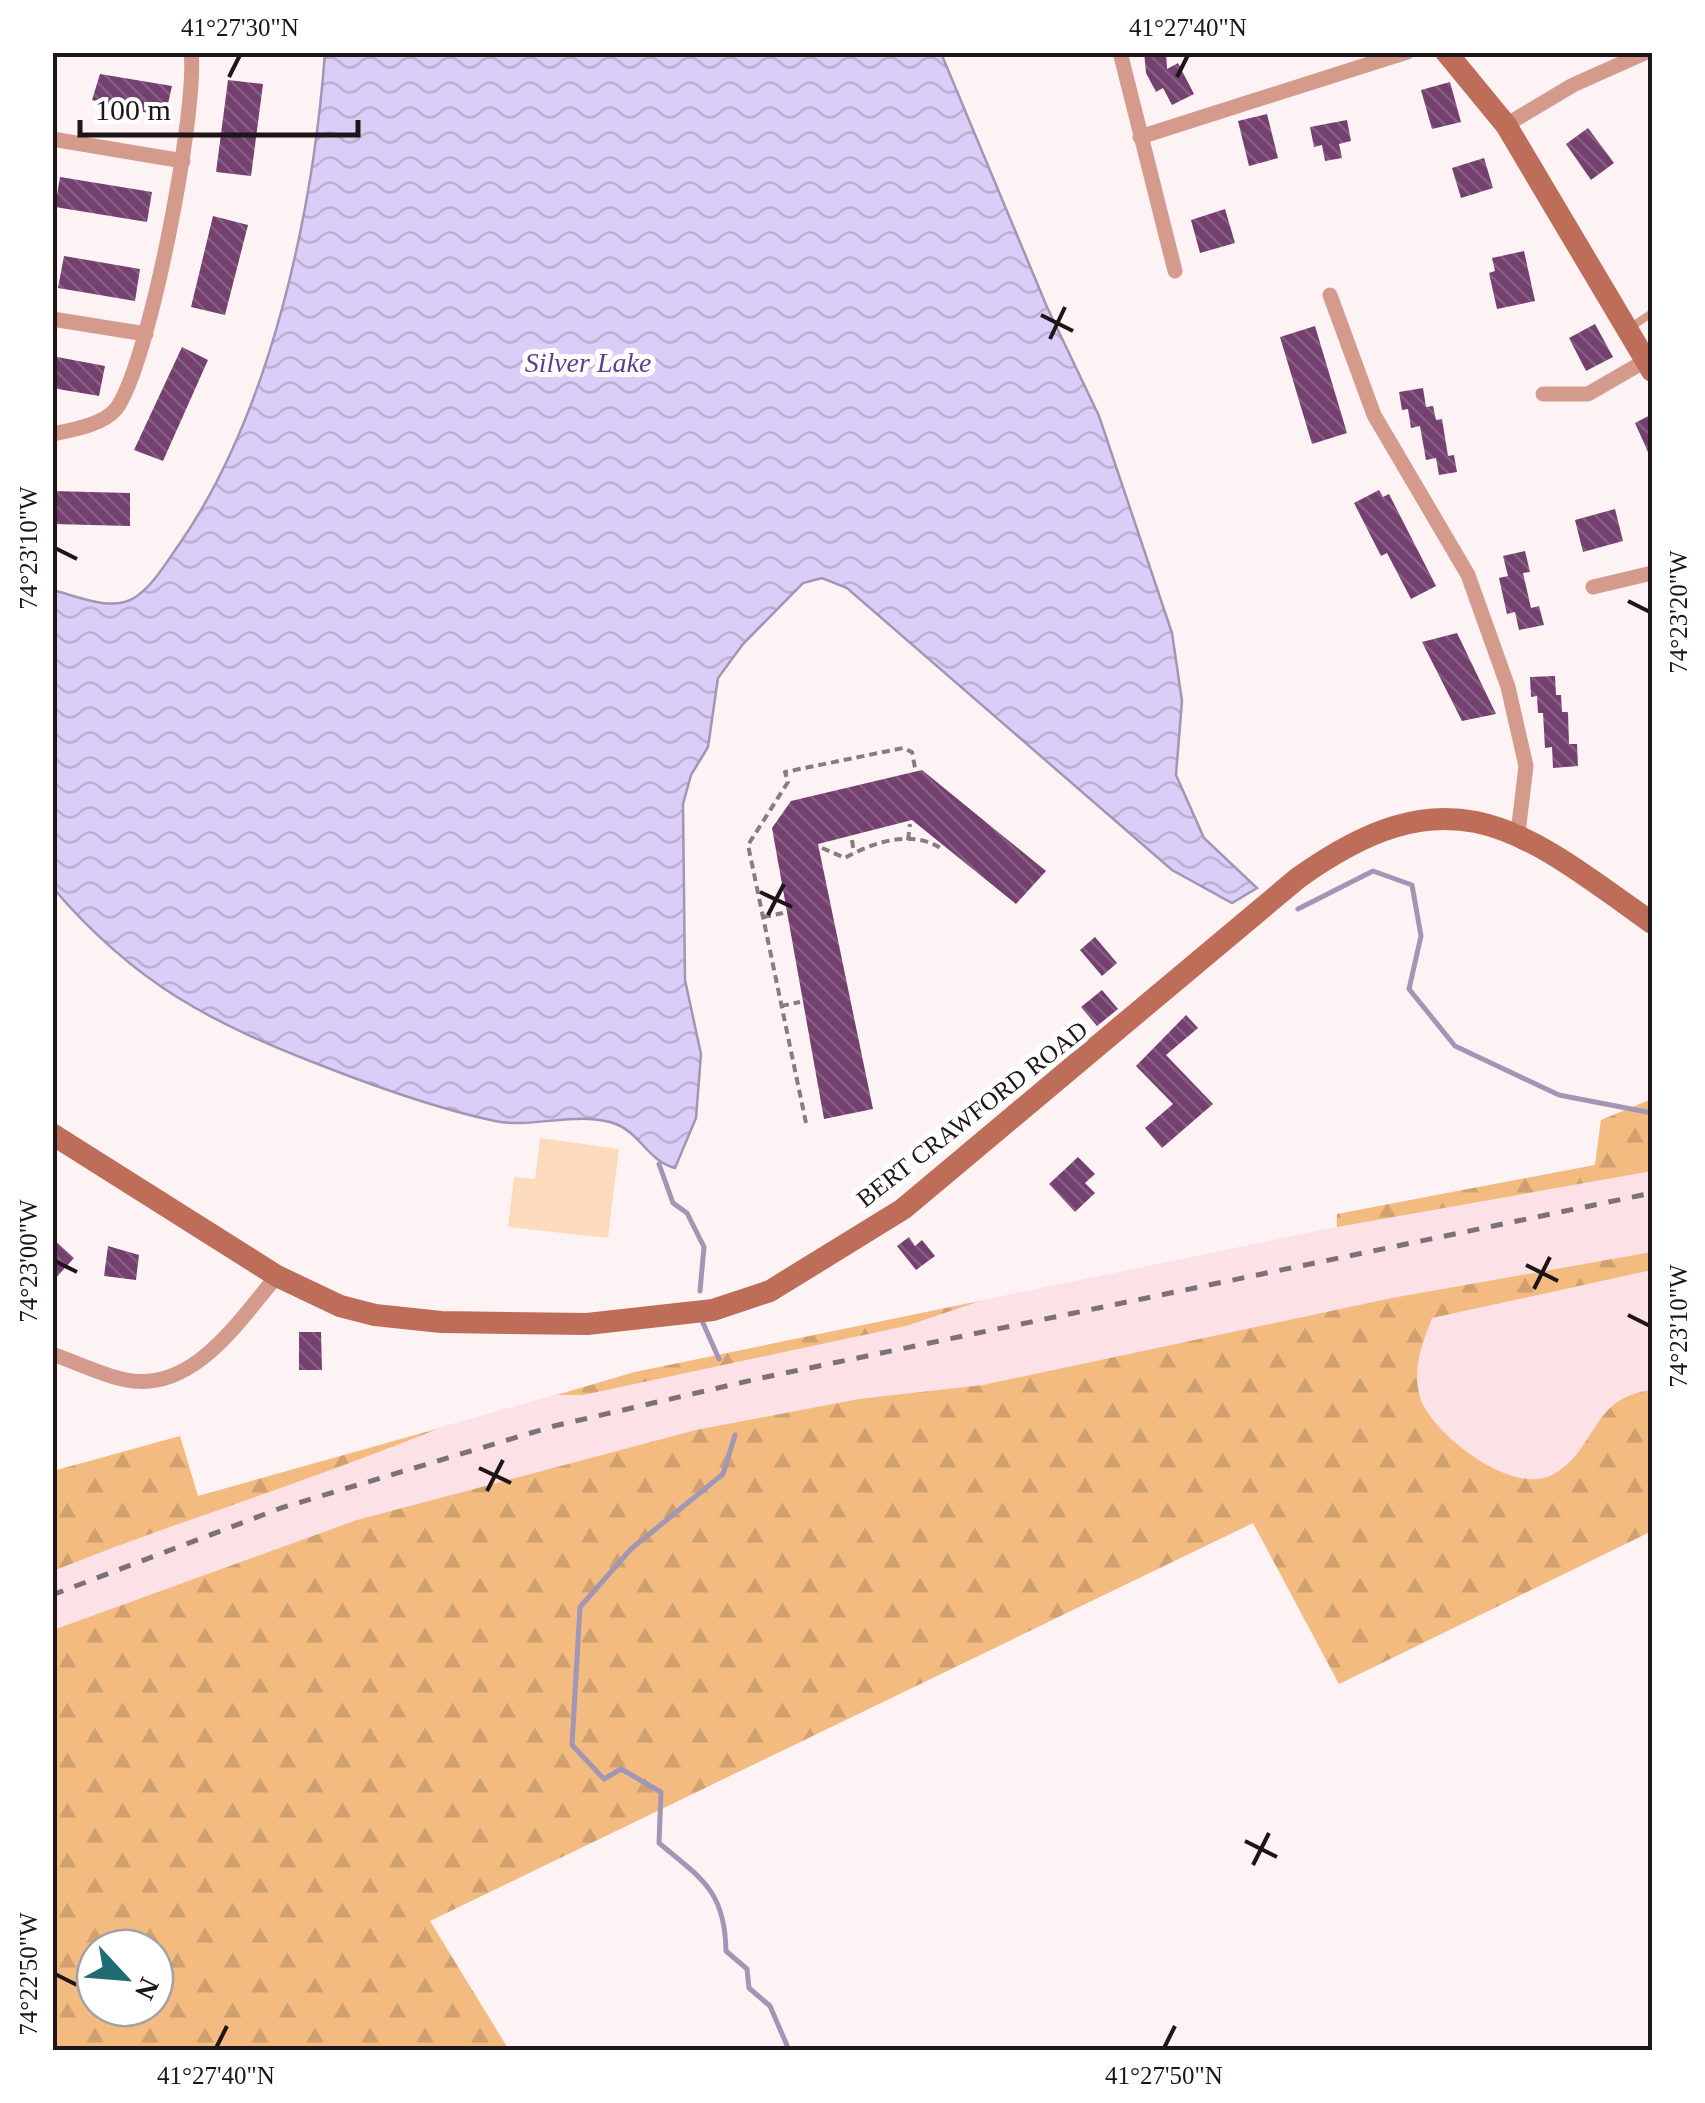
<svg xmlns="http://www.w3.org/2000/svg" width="1705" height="2103" viewBox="0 0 1705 2103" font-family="Georgia,serif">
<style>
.built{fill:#fce1e7;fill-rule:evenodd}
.forest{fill:url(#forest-firs);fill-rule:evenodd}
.pitch{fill:#fbdbbc}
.water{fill:url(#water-waves);stroke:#a196b4;stroke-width:2.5}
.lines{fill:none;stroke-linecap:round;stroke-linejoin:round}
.stream{stroke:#a196b4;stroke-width:5}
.building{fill:url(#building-back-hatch)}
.path{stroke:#867d7f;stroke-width:4;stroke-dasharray:8 5;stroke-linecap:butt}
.lane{stroke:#d49b8d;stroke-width:8}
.street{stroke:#d49b8d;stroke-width:15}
.secondary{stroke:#be6d59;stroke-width:22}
.rail{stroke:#7b7274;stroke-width:5;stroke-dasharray:12 12;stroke-linecap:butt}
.ticks{fill:none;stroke:#1d1517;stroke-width:4}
.labels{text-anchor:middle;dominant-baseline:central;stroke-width:10;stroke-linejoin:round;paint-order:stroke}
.street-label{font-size:25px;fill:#1d1517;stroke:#fff}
.water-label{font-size:28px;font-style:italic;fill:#5e3e8e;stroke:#fff}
.neatline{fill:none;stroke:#1d1517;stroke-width:4}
.ticks-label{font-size:25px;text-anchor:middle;fill:#1d1517}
</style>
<defs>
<pattern id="forest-firs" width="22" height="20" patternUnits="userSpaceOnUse" patternTransform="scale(2.5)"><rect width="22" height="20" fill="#f4bb81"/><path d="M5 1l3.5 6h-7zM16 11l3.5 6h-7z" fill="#d1a06f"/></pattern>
<pattern id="water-waves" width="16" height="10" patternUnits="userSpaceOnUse" patternTransform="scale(2.5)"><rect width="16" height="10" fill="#dacdf7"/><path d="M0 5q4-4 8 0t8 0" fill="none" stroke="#bbafd3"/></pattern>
<pattern id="building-back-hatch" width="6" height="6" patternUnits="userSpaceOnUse" patternTransform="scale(2.5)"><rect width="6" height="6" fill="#74406f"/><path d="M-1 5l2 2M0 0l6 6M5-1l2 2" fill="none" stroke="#865e82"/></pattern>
</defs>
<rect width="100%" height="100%" fill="#fdf3f5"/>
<!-- built -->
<path class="built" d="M1652,1099v432l-313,153 -86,-161 -1091,527h-109v-513l582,-165 701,-145 1,-13 258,-49 6,-45zM95,1948h60v60h-60z"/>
<!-- forest -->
<g class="forest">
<polygon points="1652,1099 1652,1171 1337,1227 1337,1214 1595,1165 1601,1120"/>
<path d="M1652,1252v18l-220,48c-10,26 -21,54 -11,82 14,36 92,96 131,75 46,-24 37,-78 100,-85v141l-313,153 -86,-161 -823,398 79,129h-456v-420l304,-110 339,-90 163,-31 124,-14 409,-87zM155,1948v60h-60v-60z"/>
<polygon points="980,1301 906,1326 583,1395 557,1395 635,1372"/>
<path d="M437,1429c-126,52 -257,91 -384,142v-100l127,-35 18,60z"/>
</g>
<!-- pitch -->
<polygon class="pitch" points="540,1138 619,1149 608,1238 508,1227 514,1177 535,1179"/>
<!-- water -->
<path class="water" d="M325,53h616l106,254 52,109 73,217 10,68 -6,74 28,63 53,50 -25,15 -60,-33 -325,-282 -25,-10 -19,5 -60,61 -25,34 -10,69 -17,28 -8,29 2,176 16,74 -5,64 -21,50c-28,-8 -34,-34 -59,-44 -38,-14 -83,5 -121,-3 -57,-12 -113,-32 -167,-53 -117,-45 -192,-83 -275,-180v-298c23,6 58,22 81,8 19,-12 31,-34 44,-52 93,-133 135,-334 147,-493z"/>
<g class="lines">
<!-- stream -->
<g class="stream">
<polyline points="1298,909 1373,871 1412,885 1421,936 1409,989 1455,1046 1559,1095 1652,1113"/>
<polyline points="659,1164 673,1203 687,1213 704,1247 700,1291"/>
<polyline points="703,1323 719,1359"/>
<path d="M735,1435l-12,39 -92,75 -51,58 -8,138 32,34 17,-10 40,23 -2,51c43,36 66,48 67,108l21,18 2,19 21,18 19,44"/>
</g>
</g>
<!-- building -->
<g class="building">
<polygon points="1144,52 1166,52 1167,69 1178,63 1194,94 1172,105 1163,88 1156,92 1146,73"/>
<polygon points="100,74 172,86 165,117 92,100"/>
<polygon points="228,80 263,84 251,176 216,172"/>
<polygon points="1450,82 1461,122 1432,129 1421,90"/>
<polygon points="1267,114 1278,158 1249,166 1238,121"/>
<polygon points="1347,120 1351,141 1339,144 1342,158 1325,161 1322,145 1314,147 1310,127"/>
<polygon points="1588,128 1614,163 1591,180 1566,144"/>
<polygon points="1484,158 1493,188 1461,198 1452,168"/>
<polygon points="60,177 152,192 147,222 55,207"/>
<polygon points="1225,209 1235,243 1200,253 1191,220"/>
<polygon points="213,216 248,225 225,315 191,307"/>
<polygon points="1524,251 1535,301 1497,309 1489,273 1495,271 1492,258"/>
<polygon points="64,256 140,269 135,301 58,288"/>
<polygon points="1595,324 1613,357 1586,371 1569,338"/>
<polygon points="1315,326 1347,433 1312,444 1280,337"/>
<polygon points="182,347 208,360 163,461 134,450"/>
<polygon points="52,356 105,366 99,396 52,388"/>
<polygon points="1423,388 1426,407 1433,406 1436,420 1442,419 1448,456 1454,455 1457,472 1439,475 1436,458 1446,456 1426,460 1420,426 1411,428 1408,409 1402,410 1399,392"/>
<polygon points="1652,414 1652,461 1635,423"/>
<polygon points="1379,490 1383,497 1389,494 1436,586 1411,599 1387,553 1381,556 1354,503"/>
<polygon points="52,491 130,493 130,526 52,524"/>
<polygon points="1615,509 1623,541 1583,552 1575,520"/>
<polygon points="1525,551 1530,572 1523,573 1531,608 1539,606 1544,625 1519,630 1515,612 1507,614 1499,578 1508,576 1503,556"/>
<polygon points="1457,633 1496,714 1462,721 1422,642"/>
<polygon points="1555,676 1556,695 1561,695 1562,712 1568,712 1569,744 1577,744 1578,766 1553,768 1552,747 1545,748 1543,713 1538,713 1537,696 1531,697 1530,677"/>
<polygon points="922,770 1046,871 1016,904 912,820 818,844 873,1109 824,1119 772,828 791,801"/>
<polygon points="1095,937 1117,963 1102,976 1080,950"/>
<polygon points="1102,990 1118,1009 1097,1026 1081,1007"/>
<polygon points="1186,1015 1198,1028 1166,1055 1213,1104 1162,1148 1145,1128 1173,1104 1136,1066"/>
<polygon points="1078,1157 1095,1174 1085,1183 1095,1193 1075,1212 1049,1184"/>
<polygon points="909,1237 915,1246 922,1240 935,1256 916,1270 897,1246"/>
<polygon points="52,1238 74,1258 52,1282"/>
<polygon points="108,1246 139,1255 136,1280 104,1276"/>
<polygon points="299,1332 321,1332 322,1370 299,1370"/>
</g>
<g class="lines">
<!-- path -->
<g class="path">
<polyline points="852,840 854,853"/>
<polyline points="908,840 910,824"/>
<path d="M822,848l23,10c28,-16 68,-29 97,-9"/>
<polyline points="763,917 783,913"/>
<polyline points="781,1006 800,1002"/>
<polyline points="806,1123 748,845 788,782 785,772 903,748 912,752 915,768"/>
</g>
<!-- lane -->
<polyline class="lane" points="1631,327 1652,313"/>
<!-- street -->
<g class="street">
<polyline points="1120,52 1175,271"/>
<polyline points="1506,125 1573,85 1647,52"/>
<polyline points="1140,137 1407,52"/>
<polyline points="52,139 183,161"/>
<polyline points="1330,295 1374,415 1468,575 1508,687 1526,766 1518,833"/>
<polyline points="52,319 146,334"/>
<polyline points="1543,394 1588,394 1645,361"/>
<path d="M52,434c19,-4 51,-9 64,-25 33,-43 82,-300 75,-357"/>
<polyline points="1593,587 1652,573"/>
<path d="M52,1354c24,8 49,21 74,26 68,13 113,-60 151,-104"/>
</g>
<!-- secondary -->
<g class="secondary">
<polyline points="1446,52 1506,125 1652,371"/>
<path d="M52,1134l225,142 63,30 35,9 66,7 146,2 126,-14 57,-19 133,-82 395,-331c153,-110 222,-50 354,45"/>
</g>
<!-- rail -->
<polyline class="rail" points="52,1595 281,1508 554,1426 761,1378 1652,1193"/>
</g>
<!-- ticks -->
<path class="ticks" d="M229,77l11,-22M1177,77l11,-22M1041,315l32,16M1050,339l15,-32M55,548l22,11M1628,601l22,11M760,892l32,15M768,915l16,-31M55,1261l22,11M1526,1265l32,16M1534,1289l16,-32M1628,1315l22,11M479,1468l32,15M487,1491l16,-31M1245,1841l32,16M1253,1865l16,-32M55,1974l22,11M216,2048l11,-22M1164,2048l11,-22"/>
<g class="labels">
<!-- street labels -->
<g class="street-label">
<text transform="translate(972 1114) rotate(-38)">BERT CRAWFORD ROAD</text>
</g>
<!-- water labels -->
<g class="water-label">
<text x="588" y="362">Silver Lake</text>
</g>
</g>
<!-- border -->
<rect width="1705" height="2103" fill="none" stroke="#ffffff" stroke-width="110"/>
<!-- north arrow -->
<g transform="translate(125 1978) rotate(116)"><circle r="48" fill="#ffffff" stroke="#a5a1a2" stroke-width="2.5"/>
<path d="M0-8L18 38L0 25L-18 38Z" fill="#216c73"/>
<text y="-15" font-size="28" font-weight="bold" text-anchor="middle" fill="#1d1517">N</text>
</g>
<!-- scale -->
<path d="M80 120v15h278v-15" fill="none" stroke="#1d1517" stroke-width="5"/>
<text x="95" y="120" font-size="30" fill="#1d1517" stroke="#ffffff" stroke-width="8" paint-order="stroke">100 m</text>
<rect x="55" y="55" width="1595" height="1993" class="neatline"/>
<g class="ticks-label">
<text x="240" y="36">41°27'30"N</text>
<text x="1188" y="36">41°27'40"N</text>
<text transform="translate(28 548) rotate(-90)" y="9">74°23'10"W</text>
<text transform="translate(1678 612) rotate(-90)" y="9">74°23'20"W</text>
<text transform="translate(28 1261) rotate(-90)" y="9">74°23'00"W</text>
<text transform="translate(1678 1326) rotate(-90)" y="9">74°23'10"W</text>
<text transform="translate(28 1974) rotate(-90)" y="9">74°22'50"W</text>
<text x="216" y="2084">41°27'40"N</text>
<text x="1164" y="2084">41°27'50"N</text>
</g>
</svg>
